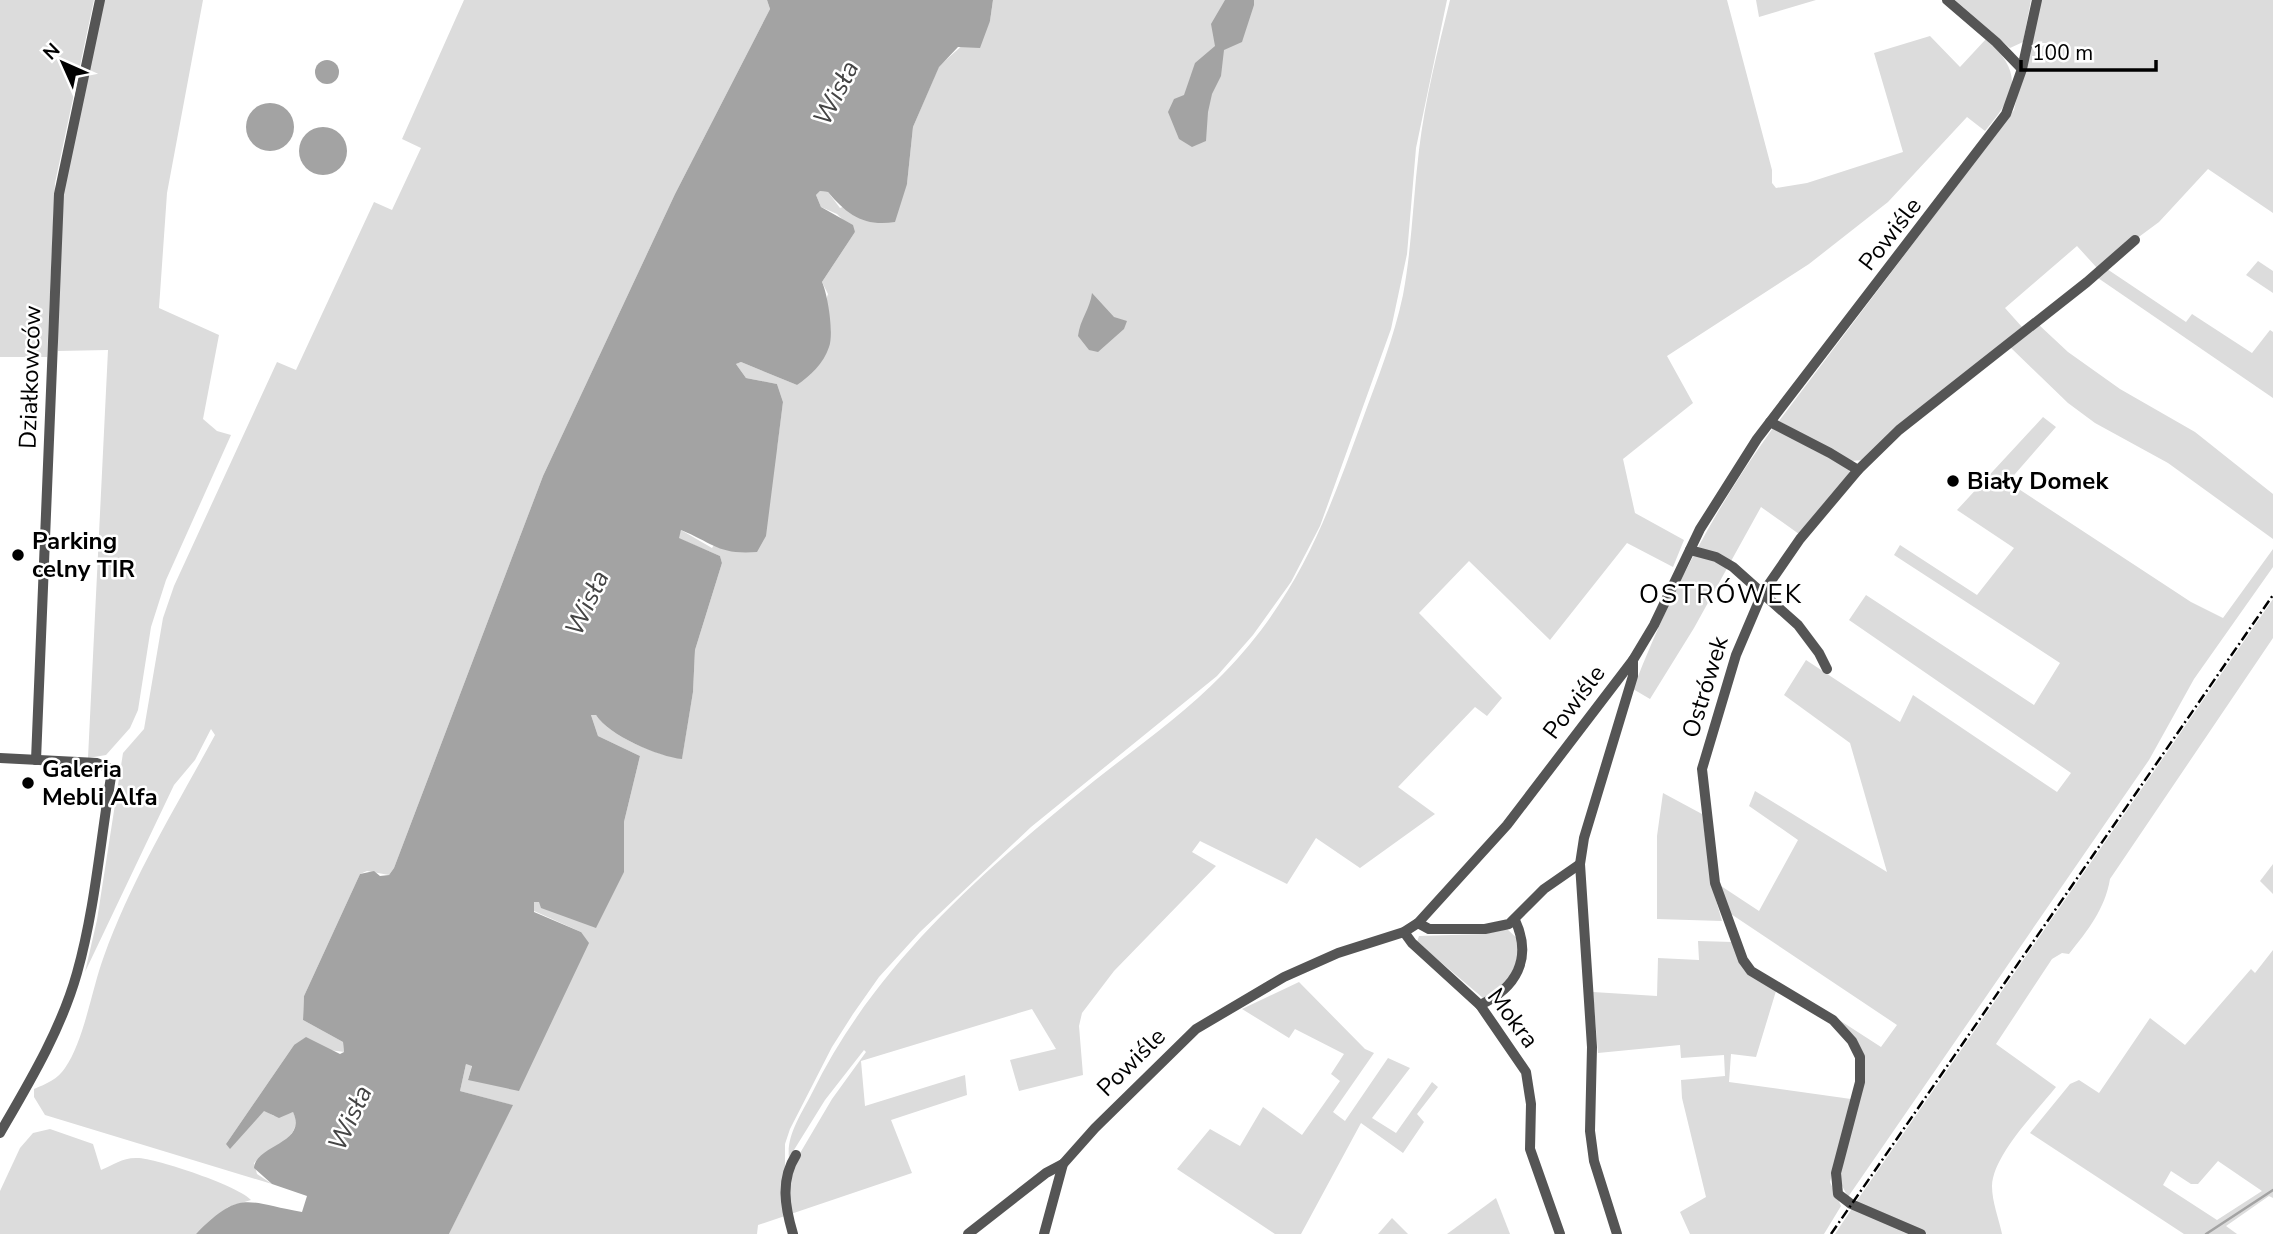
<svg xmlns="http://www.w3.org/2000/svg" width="2273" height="1234" viewBox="0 0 2273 1234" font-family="'Nunito Sans',sans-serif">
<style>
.green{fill:#dcdcdc;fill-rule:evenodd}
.water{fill:#a3a3a3}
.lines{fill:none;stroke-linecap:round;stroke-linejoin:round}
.stream{stroke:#a3a3a3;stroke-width:2.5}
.street{stroke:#555;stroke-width:10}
.rail{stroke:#000;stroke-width:2.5;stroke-dasharray:10 3.5 2 3.5;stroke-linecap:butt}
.poi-dot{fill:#000;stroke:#fff;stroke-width:2.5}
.labels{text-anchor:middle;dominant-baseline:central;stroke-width:5;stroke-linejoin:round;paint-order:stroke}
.street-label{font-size:24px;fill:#000;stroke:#fff}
.poi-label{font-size:24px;font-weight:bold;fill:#000;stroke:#fff;text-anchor:start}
.water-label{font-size:26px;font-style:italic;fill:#444;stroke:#fff}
.neighbourhood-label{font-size:26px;letter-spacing:2px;fill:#000;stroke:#fff}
</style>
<rect width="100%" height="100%" fill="#fff"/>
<!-- green -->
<g class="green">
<polygon points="0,0 94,0 55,183 47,357 0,357"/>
<polygon points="103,0 203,0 167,193 159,308 219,335 203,419 217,431 231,435 166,580 151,627 138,710 130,728 106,755 88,758 108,350 58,351 57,218"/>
<path d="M464,0h303l3,9 -95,185 -132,282 -149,392 -5,7 -22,-4 -7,3 -56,122 -1,24 40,22 1,10 -50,-7 -68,99 38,-34 10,6 19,-4c13,25 -25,37 -39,51l3,11 15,10 -227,-69 -11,-18v-8c12,-5 24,-10 31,-21 19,-27 27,-80 39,-112 28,-78 72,-149 111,-221l-4,-6 -16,31 -21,25 -89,187 12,-52 26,-167 21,-24 19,-111 11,-32 103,-224 19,8 78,-168 18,8 29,-62 -19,-9z"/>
<path d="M993,0h454l-31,148 -9,106 -16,75 -71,197 -29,56 -38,53 -36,41 -186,151 -111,105 -41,45 -26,37 -21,33 -42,82 -5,15v23l8,-2 39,-66 34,-47 -2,-2 -39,50 -36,58c-3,-23 13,-45 23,-65 63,-129 172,-223 282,-312 43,-34 90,-67 129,-107 75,-77 103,-154 139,-253 15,-41 32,-83 41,-126 9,-48 10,-97 16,-145 6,-51 19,-101 31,-150h277l45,170v13l4,5 31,-5 96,-31 -29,-99 56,-17 30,31 26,-28c39,35 30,55 -1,92l-18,-14 -79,85 -79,62 -142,92 26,47 -70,56 12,54 49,27 -11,27 -46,-24 -77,97 -81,-79 -50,52 83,85 -15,18 -12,-9 -77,80 37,27 -75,54 -44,-30 -29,46 -87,-43 -8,11 24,14 -102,105 -32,42 -3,13 4,49 -64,16 -9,-31 46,-11 -24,-40 -171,52 4,45 100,-31 2,20 -76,25 21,53 -154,52 -1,9h-308l63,-129 -52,-14 6,-27 6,1 -4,15 113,-148 -47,-21v-9l90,-30v-50l16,-66 -42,-20 -7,-21h5c12,20 63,42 86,43l11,-66 2,-42 27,-87 -2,-7 -42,-18 3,-8 31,18 65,-100 6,-46 -6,-18 -31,-6 -10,-14 5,-2 56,23 31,-91 -6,-12 33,-50 -18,-18 -16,-7 -5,-12 4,-4 8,1 12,16 67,-24 6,-57 26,-61 51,-45z"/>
<polygon points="1756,0 1816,0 1759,17"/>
<polygon points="1955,0 2031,0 2023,42 2010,48"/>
<polygon points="2039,0 2273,0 2273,213 2208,169 2159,222 2097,268 2077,246 2005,308 2022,327 1864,460 1851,461 1779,421 2014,110"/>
<polygon points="2258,261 2273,271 2273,293 2246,275"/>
<polygon points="2107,269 2186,322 2192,314 2252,353 2270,330 2273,332 2273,398 2098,278"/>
<polygon points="2038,324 2068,352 2120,389 2195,432 2273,494 2273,539 2168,463 2095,423 2068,403 2010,347"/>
<polygon points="2043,417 2056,427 2008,482 2191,602 2223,618 2273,549 2273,567 2194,679 2149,760 1848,1197 1839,1180 1865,1061 1833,1016 1881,1047 1897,1025 1728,912 1718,884 1759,911 1798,840 1749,806 1755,791 1887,872 1850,743 1784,695 1806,660 1900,722 1913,695 2057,792 2071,773 1849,620 1866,595 2034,705 2060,663 1894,555 1900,545 1977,595 2014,548 1957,510"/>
<path d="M1773,428l75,40 3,6 -52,60 -38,-27 -67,121 -44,71 -17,-10c36,-93 81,-180 140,-261z"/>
<path d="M2273,599v39l-163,241c-5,30 -22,51 -41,75l-7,-1 -10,6 -56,85 60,43c-19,24 -63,68 -64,99 0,16 7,33 10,48h-75l-71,-32z"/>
<polygon points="1663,793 1702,814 1713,890 1722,921 1657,919 1657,836"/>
<polygon points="2273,864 2273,894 2260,881"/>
<path d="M1507,929l12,11c-1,27 -9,47 -36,58l-66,-56 2,-6 65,-2z"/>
<polygon points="1698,941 1733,942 1741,964 1776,991 1756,1057 1731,1054 1729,1082 1851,1099 1830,1182 1841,1206 1824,1234 1690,1234 1680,1212 1706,1197 1682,1098 1681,1080 1725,1076 1724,1055 1681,1058 1680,1045 1598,1053 1593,992 1657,996 1658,958 1699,960"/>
<path d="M2273,950v248l-4,-2 -43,30 11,8h-53l-154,-101 40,-49 9,-4 20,13 51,-75 35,27 66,-76 4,4zM2218,1161l44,30 -45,29 -54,-35 8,-14 20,13h7z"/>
<polygon points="1299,982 1365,1049 1374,1053 1333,1112 1345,1121 1388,1058 1410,1068 1372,1118 1396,1133 1432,1082 1438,1087 1417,1114 1424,1122 1403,1153 1361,1123 1301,1234 1275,1234 1177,1169 1210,1129 1240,1146 1263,1107 1302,1135 1340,1081 1331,1074 1344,1054 1295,1029 1289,1038 1242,1009"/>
<path d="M50,1129l43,15 8,26c13,-5 20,-12 35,-12 18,-1 105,29 115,42l-23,7 -32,27h-196v-43l20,-43 13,-15z"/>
<polygon points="1496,1198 1510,1234 1447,1234"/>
<polygon points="1853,1207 1919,1234 1835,1234"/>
<polygon points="1392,1218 1408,1234 1378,1234"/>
</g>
<!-- water -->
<g class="water">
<path d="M767,0h226l-3,21 -10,27 -22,-1 -19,20 -26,60 -6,57 -12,38c-30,5 -48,-7 -67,-30l-8,-1 -4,4 5,12 32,18 2,7 -33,50c6,13 12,52 7,65 -5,16 -19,29 -32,38l-56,-23 -5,2 10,14 31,6 6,18 -17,134 -9,16c-39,3 -44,-9 -76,-22l-2,8 41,18 2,7 -27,87 -2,42 -11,67c-23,-2 -74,-24 -86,-44h-5l7,21 42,20 -16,66v50l-28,56 -55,-20 -2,-6h-5v10l47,20 8,11 -70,148 -51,-11 4,-14 -6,-2 -6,27 53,14 -64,129h-253c45,-46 51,-31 106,-22l5,-16 -35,-12 -18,-16c2,-24 54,-24 39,-56l-14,6 -15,-7 -34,38 -4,-5 68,-99 12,-8 34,17 4,-2 -1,-10 -40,-22 1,-24 56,-122 14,-3 6,5 9,-1 5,-7 149,-392 132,-282 95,-185z"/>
<polygon points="1225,0 1254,0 1254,5 1242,42 1224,50 1221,76 1212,94 1208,112 1206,141 1192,147 1179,139 1168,112 1174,99 1184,95 1195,63 1215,46 1211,24"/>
<circle cx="327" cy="72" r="12"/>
<circle cx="270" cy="127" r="24"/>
<circle cx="323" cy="151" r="24"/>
<path d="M1092,293l22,24 13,4 -3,8 -26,23 -9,-2 -11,-14c2,-17 12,-27 14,-43z"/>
</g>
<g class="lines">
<!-- stream -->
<polyline class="stream" points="2206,1234 2273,1190"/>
<!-- street -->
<g class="street">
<polyline points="1947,0 1996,42 2022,69"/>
<polyline points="1770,422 1830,453 1858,470"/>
<polyline points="1690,550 1716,557 1733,567 1798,625 1819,653 1827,669"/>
<path d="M0,758l97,5 12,5 2,9c-11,66 -16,132 -34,196 -16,57 -48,110 -77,160"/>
<polyline points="36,760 59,194 100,0"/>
<polyline points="1418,923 1429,929 1485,929 1509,924 1544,889 1580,864"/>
<polyline points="1404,932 1412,943 1480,1005 1526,1072 1531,1104 1530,1149 1560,1234"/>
<path d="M1480,1005c36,-17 53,-46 35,-85"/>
<path d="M793,1234c-8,-27 -13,-54 3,-79"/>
<polyline points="968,1234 1046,1173 1063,1164"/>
<polyline points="1044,1234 1063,1164 1095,1128 1196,1029 1284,977 1338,953 1404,932 1418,923 1507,825 1633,660 1654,625 1700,529 1757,439 2006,114 2022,69 2037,0"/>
<polyline points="1617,1234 1594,1161 1590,1131 1592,1047 1580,864 1584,838 1633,676 1633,660"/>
<polyline points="1921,1234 1851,1204 1838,1194 1836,1173 1860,1082 1860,1057 1852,1041 1833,1020 1751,971 1743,960 1715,883 1702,769 1736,655 1762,594 1800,539 1858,470 1899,430 2087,282 2135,240"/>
</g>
<!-- rail -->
<polyline class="rail" points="1831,1234 2273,595"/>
</g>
<!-- markers -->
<g class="poi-dot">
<circle cx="1953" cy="481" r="7"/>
<circle cx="18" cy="555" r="7"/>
<circle cx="28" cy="783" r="7"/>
</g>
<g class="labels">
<!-- street labels -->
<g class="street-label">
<text transform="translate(1890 234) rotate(-52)">Powiśle</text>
<text transform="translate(30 377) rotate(-88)">Działkowców</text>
<text transform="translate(1705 687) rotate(-73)">Ostrówek</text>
<text transform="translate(1574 702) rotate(-53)">Powiśle</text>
<text transform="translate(1513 1018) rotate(53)">Mokra</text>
<text transform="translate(1131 1062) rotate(-45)">Powiśle</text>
</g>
<!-- poi labels -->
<g class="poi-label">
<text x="1967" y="481">Biały Domek</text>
<text x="32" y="541">Parking<tspan x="32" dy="28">celny TIR</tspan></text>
<text x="42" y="769">Galeria<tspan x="42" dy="28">Mebli Alfa</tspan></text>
</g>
<!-- water labels -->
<g class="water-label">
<text transform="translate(836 93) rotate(-63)">Wisła</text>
<text transform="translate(587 603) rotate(-65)">Wisła</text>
<text transform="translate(350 1118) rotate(-65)">Wisła</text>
</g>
<!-- neighbourhood labels -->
<g class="neighbourhood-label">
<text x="1721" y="594">OSTRÓWEK</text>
</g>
</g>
<!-- north arrow -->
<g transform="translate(63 63) rotate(315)" stroke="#ffffff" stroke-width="5" paint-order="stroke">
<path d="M0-5L12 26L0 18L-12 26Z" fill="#000000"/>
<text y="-10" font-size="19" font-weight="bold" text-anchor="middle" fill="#000000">N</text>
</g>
<!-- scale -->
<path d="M2021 60v10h135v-10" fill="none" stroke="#000000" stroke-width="3.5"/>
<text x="2032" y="60" font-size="21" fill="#000000" stroke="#ffffff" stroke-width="5" paint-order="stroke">100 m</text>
</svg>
